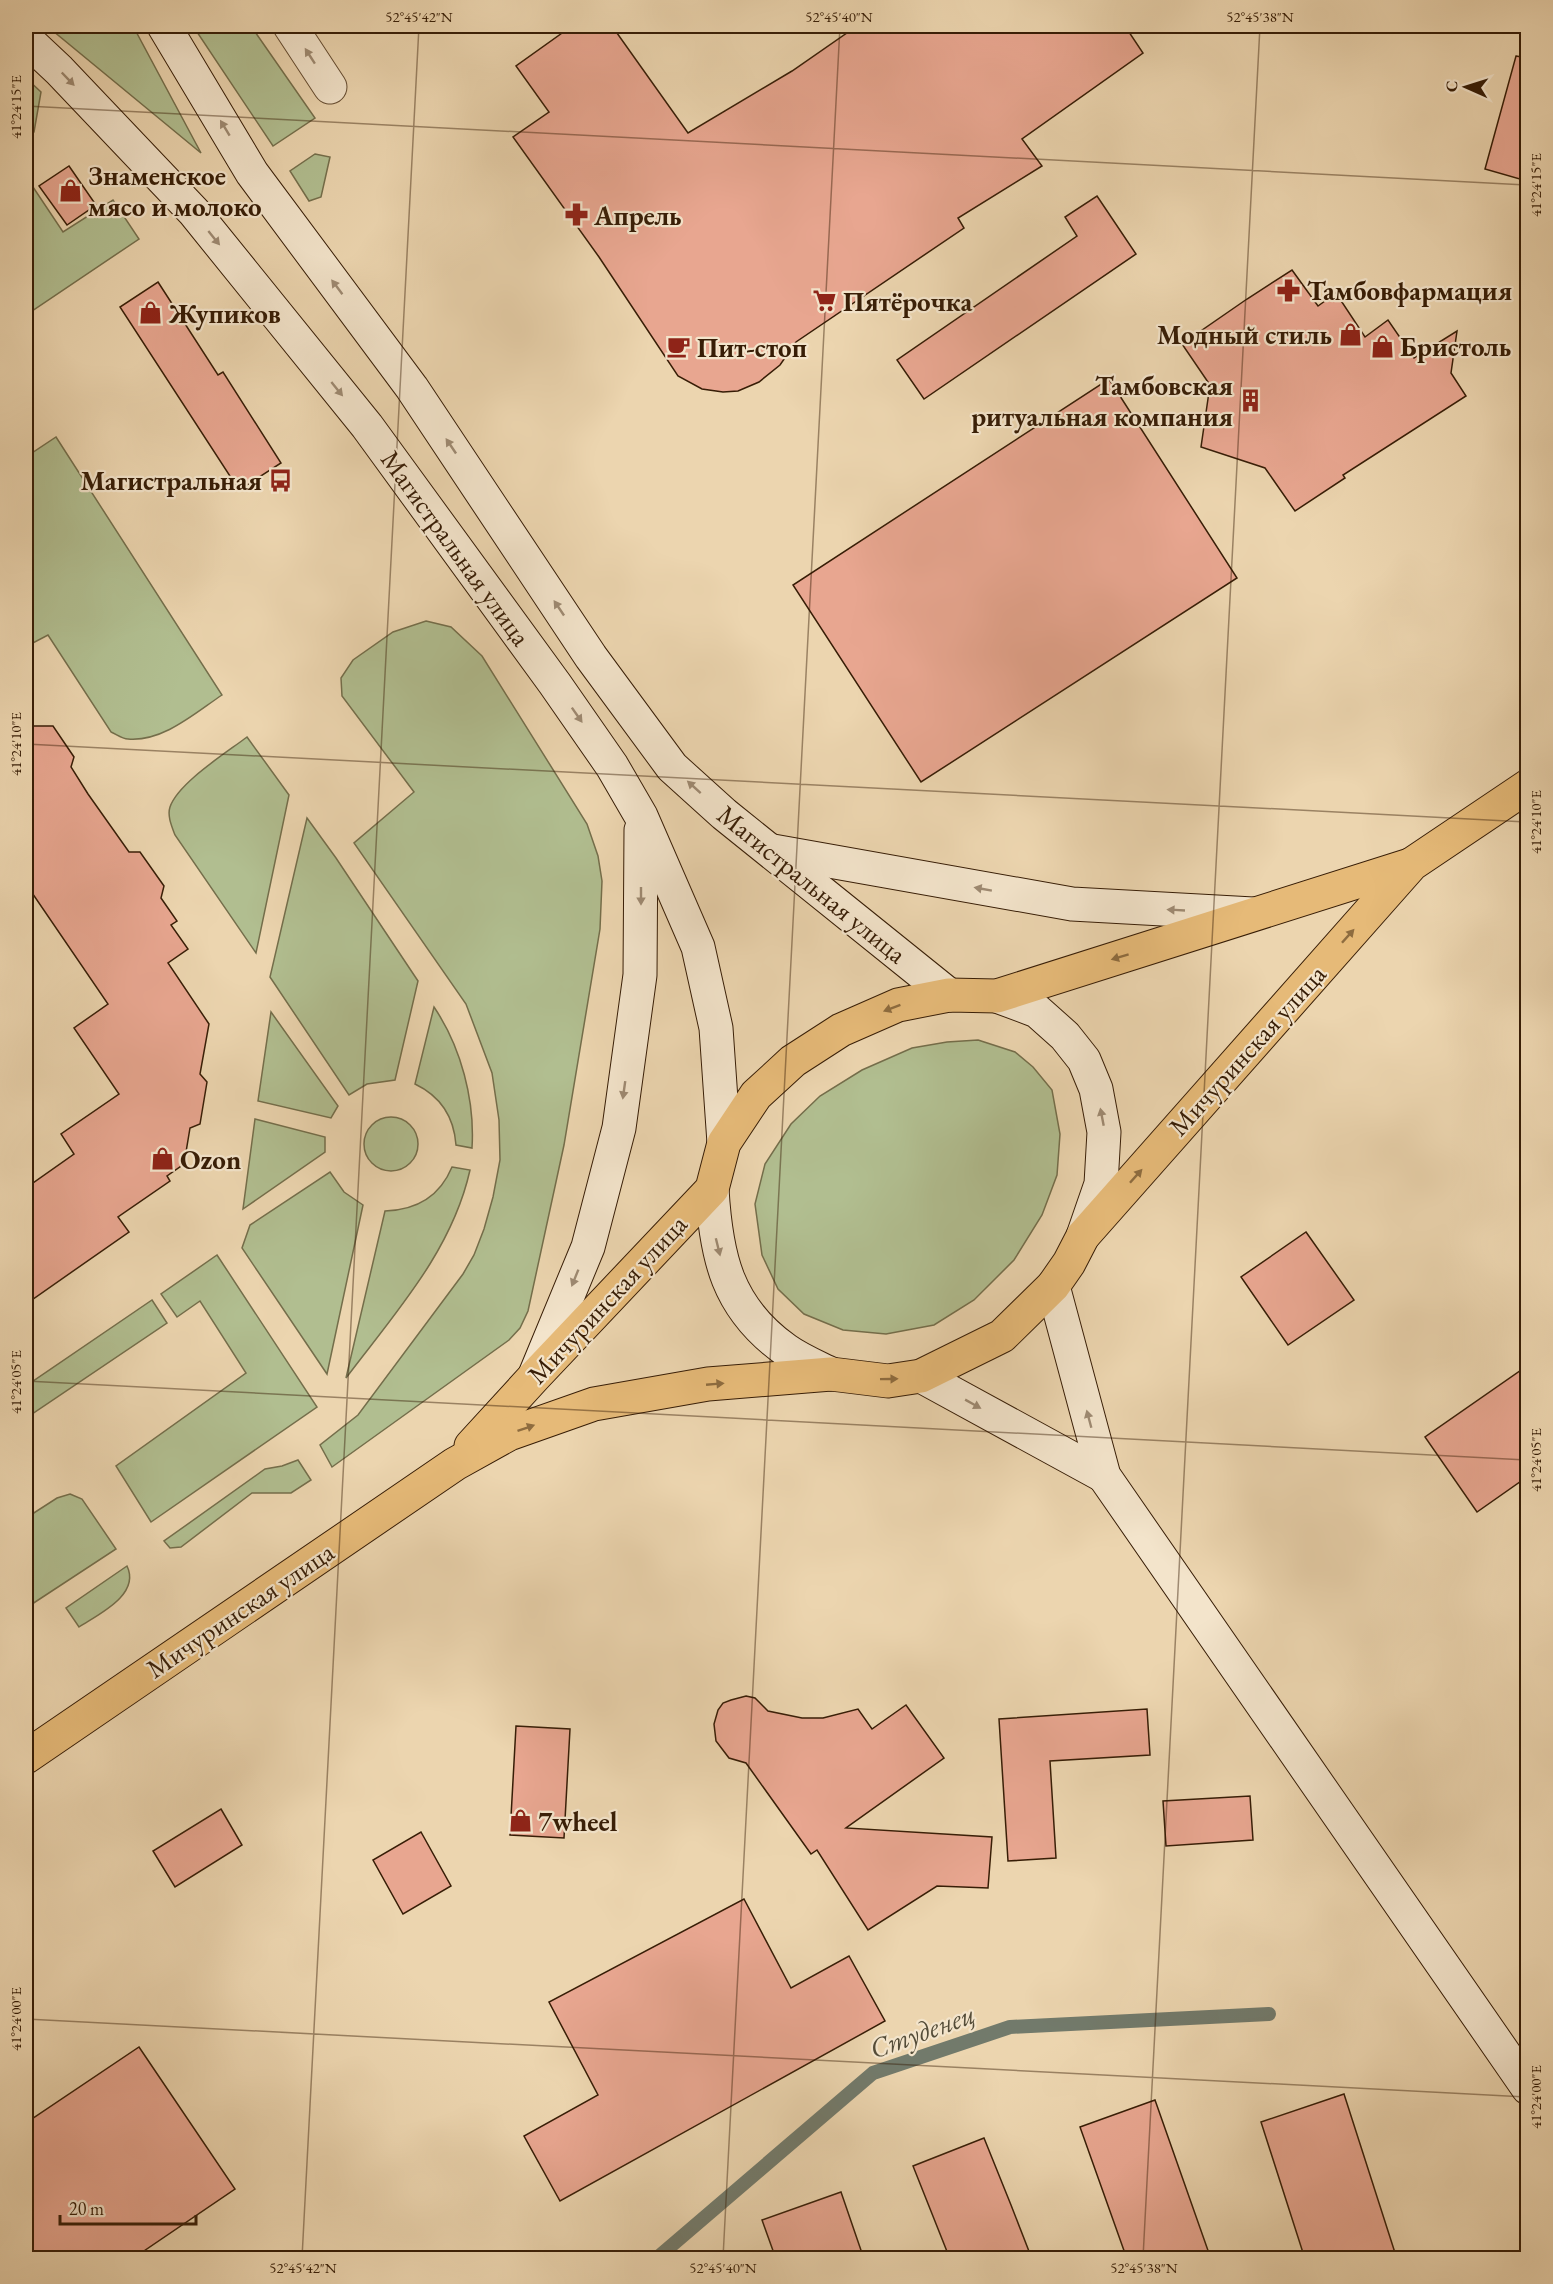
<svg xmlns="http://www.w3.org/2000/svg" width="1553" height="2284" viewBox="0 0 1553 2284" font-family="'EB Garamond',serif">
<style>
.green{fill:#b1be90;stroke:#746e4b;stroke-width:1.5}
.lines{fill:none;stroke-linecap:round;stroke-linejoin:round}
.stream{stroke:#727a6b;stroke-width:14}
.building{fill:#e8a690;stroke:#371d06;stroke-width:1.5}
.street-casing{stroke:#644b30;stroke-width:35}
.secondary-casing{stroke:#371d06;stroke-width:35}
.primary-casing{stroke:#371d06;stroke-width:35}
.street{stroke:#f3e4cb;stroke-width:33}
.secondary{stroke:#f3e4cb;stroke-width:33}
.primary{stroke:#e6ba78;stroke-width:33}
.oneway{fill:#9e8a72}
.oneway2{fill:#8e6c3f}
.ticks{fill:none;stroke:#371d06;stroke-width:1.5;stroke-opacity:0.45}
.labels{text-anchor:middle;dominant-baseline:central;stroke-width:4.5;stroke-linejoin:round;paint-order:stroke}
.poi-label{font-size:27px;font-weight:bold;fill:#371d06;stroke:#f3e4cb;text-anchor:start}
.street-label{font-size:27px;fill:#371d06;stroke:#f3e4cb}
.water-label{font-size:28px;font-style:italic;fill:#544c38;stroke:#f3e4cb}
.neatline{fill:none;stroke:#371d06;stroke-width:2}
.ticks-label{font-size:15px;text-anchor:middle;fill:#371d06}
</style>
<rect width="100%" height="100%" fill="#ecd5af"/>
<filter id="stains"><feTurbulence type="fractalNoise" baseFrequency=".00333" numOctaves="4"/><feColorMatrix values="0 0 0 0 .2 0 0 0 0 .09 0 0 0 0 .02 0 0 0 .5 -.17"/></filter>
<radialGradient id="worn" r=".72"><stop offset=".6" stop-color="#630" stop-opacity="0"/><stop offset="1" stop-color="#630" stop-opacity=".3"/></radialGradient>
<!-- green -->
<g class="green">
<polygon points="47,26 133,26 201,153"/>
<polygon points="193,26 251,26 315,118 273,146"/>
<polygon points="26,78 41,92 34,132 26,137"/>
<polygon points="315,154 330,157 321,197 309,201 290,171"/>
<polygon points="33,187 63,232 113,200 139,239 26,315 26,192"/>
<path d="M56,437l166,258c-27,18 -59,47 -94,44 -6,0 -12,-5 -17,-7l-63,-97 -17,9 -5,-9v-178z"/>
<polygon points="426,621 451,627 482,656 587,824 598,856 602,881 600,929 564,1145 528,1311 520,1328 509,1340 332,1467 320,1445 358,1415 463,1274 474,1255 484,1229 493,1197 500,1160 499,1120 492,1073 466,1004 354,843 414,792 342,696 341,678 353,660 393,632"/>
<path d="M247,737l42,58 -33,158 -81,-118c-3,-8 -8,-19 -5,-28 8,-24 56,-54 77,-70z"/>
<polygon points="307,818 336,858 418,981 395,1080 367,1084 349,1095 270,977"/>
<path d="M434,1007c27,40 41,93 38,141l-16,-3c-2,-28 -16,-49 -41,-61z"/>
<polygon points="271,1012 338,1106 331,1118 258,1101"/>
<polygon points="978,1040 1015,1052 1033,1067 1052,1090 1060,1134 1057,1175 1042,1215 1014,1260 974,1300 934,1325 886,1334 843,1330 804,1314 778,1289 762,1255 755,1204 765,1164 791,1124 820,1096 862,1070 912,1048 947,1042"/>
<circle cx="391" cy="1144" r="27"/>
<polygon points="255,1119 325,1137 325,1152 243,1209"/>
<path d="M452,1167l18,3c-18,81 -75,143 -124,208l39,-167c32,-1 55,-15 67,-44z"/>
<polygon points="330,1172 344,1192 363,1205 327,1374 242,1248 250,1225"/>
<polygon points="217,1255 317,1407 151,1522 116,1466 246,1373 200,1301 177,1317 161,1294"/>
<polygon points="152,1300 167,1323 26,1418 26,1386"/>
<polygon points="298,1460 311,1480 291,1493 252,1493 181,1547 170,1548 164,1541 265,1469 282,1466"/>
<polygon points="70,1494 82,1499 116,1549 26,1608 26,1518 57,1498"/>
<path d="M127,1566c14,29 -30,49 -48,61l-13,-19z"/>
</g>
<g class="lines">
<!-- stream -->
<polyline class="stream" points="657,2258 873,2073 1010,2027 1269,2014"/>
</g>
<!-- building -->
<g class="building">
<polygon points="572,26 612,26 688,133 792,71 857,26 1125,26 1143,53 1022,139 1042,166 958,218 964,228 796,342 780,365 759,382 738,391 723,392 702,389 678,376 599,257 513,137 549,112 516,66"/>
<polygon points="1516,56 1527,58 1527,181 1485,169"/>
<polygon points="69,166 96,205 67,225 39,186"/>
<polygon points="1097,196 1136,254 924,399 897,360 1077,236 1065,217"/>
<polygon points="1292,270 1318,306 1336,293 1365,337 1388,320 1414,358 1457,331 1451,373 1466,396 1343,475 1345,478 1295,511 1265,468 1201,447 1210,385 1182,344 1247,299"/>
<polygon points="158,282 218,375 223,372 281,463 239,490 120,307"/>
<polygon points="1109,379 1237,578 921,782 793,585"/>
<polygon points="26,726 53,726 74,757 71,767 88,794 129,852 140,852 164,886 161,898 177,921 171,925 188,949 168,963 209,1024 200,1074 207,1082 200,1124 190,1128 184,1164 167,1176 170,1181 118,1217 129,1232 26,1304 26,1188 74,1154 61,1134 119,1094 74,1028 108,1004 26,884"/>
<polygon points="1306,1232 1354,1300 1288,1345 1241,1277"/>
<polygon points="1527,1366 1527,1477 1477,1512 1425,1437"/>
<polygon points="746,1696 755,1698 768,1711 802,1718 823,1718 858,1709 872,1729 906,1705 944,1758 846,1828 992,1837 988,1888 937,1886 868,1930 817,1850 811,1854 746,1763 729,1758 716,1741 714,1724 718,1710 723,1703 731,1700"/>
<polygon points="1147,1709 1150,1755 1050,1761 1056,1858 1008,1861 999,1719"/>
<polygon points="516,1726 570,1729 564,1838 510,1835"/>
<polygon points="1250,1796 1253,1840 1166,1846 1163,1801"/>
<polygon points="221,1809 242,1845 175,1887 153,1851"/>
<polygon points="421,1832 451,1886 403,1914 373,1860"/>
<polygon points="744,1899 791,1988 849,1956 885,2021 560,2201 524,2136 598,2095 549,2002"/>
<polygon points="139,2047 235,2189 132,2259 26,2259 26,2123"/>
<polygon points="1344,2094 1397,2259 1305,2259 1261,2122"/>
<polygon points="1155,2100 1211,2259 1127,2259 1080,2127"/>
<polygon points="984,2138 1011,2205 1032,2259 950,2259 913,2166"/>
<polygon points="841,2192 864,2259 776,2259 762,2220"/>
</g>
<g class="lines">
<defs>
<polyline id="street" points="290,26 330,87"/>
<g id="secondary">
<polyline points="164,26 252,173 412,388 591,657 672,767 724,814 949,995"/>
<polyline points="26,39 59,70 194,212 367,426 555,684 612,766 641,816 698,947 716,1028 724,1143"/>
<polyline points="773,851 1072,904 1253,914"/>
<polyline points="997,996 1037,1011 1065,1036 1084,1060 1096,1089 1104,1132 1101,1184 1083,1236"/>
<path d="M712,1189c4,68 15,119 74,161 14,10 31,17 45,24"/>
<polyline points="1053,1286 1104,1476 1528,2088"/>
<polyline points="535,1375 588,1247 619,1128 640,975 641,830"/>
<polyline points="921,1376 1104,1476"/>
</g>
<g id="primary">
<polyline points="471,1446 535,1376 712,1189 724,1143 756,1095 793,1061 841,1030 898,1005 949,995 997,996 1410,865"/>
<polyline points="26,1757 455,1464 509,1434 594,1404 708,1384 831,1374 888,1381 921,1376 1002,1336 1053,1286 1069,1263 1083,1236 1412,864 1528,786"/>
</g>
</defs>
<!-- street casing -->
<use href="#street" class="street-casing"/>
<!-- secondary casing -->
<use href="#secondary" class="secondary-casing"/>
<!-- primary casing -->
<use href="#primary" class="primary-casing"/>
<!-- street -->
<use href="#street" class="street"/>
<!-- secondary -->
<use href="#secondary" class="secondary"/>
<!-- primary -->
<use href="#primary" class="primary"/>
</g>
<!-- one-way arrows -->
<defs><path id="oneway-solid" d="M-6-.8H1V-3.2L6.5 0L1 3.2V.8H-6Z" transform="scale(1.5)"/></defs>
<g class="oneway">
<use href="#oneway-solid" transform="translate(310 56) rotate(-123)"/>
<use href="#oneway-solid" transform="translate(68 79) rotate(46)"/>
<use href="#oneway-solid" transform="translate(225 128) rotate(-121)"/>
<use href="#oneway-solid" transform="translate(214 238) rotate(51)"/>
<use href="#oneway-solid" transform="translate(337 287) rotate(-127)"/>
<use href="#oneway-solid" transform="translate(337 389) rotate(51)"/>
<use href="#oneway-solid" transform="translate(451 446) rotate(-124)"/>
<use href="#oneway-solid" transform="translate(559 608) rotate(-124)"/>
<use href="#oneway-solid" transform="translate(577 715) rotate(55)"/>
<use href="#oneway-solid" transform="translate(694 787) rotate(-138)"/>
<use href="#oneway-solid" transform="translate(983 889) rotate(-170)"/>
<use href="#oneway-solid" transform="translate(641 896) rotate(90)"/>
<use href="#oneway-solid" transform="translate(1176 910) rotate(-177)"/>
<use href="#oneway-solid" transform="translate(624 1090) rotate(98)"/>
<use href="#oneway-solid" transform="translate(1102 1117) rotate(-101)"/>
<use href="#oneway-solid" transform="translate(718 1247) rotate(76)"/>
<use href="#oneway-solid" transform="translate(575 1278) rotate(112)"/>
<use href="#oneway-solid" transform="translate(973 1404) rotate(29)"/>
<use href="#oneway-solid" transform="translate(1089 1419) rotate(-105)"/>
</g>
<g class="oneway2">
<use href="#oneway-solid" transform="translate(1348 936) rotate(-48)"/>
<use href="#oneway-solid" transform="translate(1120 957) rotate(163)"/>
<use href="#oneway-solid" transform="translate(892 1008) rotate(159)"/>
<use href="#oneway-solid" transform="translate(1136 1176) rotate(-48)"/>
<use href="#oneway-solid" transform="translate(889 1379) rotate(-1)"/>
<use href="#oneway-solid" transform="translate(715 1384) rotate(-5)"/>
<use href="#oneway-solid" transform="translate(526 1428) rotate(-19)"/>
</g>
<!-- ticks -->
<path class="ticks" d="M26,106l1502,79M26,744l1502,78M26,1381l1502,79M26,2019l1502,78M302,2258l117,-2232M723,2258l117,-2232M1143,2258l117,-2232"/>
<!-- icons -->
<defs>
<symbol id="shop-bare" viewBox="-9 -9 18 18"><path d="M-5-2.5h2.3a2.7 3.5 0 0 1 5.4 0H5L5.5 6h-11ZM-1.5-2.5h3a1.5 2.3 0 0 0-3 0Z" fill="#8f2418" stroke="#f3e4cb" stroke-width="2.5" paint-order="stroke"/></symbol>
<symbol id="pharmacy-bare" viewBox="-9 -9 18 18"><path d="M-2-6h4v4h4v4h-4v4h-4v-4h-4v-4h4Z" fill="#8f2418" stroke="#f3e4cb" stroke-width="2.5" paint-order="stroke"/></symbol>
<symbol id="supermarket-bare" viewBox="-9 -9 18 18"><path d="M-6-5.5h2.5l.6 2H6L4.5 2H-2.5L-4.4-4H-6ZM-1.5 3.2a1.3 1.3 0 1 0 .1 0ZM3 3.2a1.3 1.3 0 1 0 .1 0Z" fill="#8f2418" stroke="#f3e4cb" stroke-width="2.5" paint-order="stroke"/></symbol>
<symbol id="cafe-bare" viewBox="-9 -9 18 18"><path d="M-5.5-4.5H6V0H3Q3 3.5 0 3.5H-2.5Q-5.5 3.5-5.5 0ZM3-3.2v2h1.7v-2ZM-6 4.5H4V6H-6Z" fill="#8f2418" stroke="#f3e4cb" stroke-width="2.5" paint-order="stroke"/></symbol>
<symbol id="building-bare" viewBox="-9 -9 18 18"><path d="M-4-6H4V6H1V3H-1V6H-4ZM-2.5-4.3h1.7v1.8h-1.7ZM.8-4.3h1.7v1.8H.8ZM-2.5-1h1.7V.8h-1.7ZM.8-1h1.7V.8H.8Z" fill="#8f2418" stroke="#f3e4cb" stroke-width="2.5" paint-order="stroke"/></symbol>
<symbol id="bus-bare" viewBox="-9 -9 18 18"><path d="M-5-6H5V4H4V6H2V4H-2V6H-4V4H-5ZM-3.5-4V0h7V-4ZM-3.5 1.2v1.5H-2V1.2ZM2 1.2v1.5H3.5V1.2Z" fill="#8f2418" stroke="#f3e4cb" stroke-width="2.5" paint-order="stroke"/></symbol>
</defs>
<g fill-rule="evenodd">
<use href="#shop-bare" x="54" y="174" width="33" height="33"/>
<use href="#pharmacy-bare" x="560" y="198" width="33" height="33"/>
<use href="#pharmacy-bare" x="1272" y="274" width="33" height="33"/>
<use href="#supermarket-bare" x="808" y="284" width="33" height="33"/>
<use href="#shop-bare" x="134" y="296" width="33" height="33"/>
<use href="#shop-bare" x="1334" y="318" width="33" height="33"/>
<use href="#shop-bare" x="1366" y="330" width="33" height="33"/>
<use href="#cafe-bare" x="662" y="330" width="33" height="33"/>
<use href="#building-bare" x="1234" y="384" width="33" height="33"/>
<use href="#bus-bare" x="264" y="464" width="33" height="33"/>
<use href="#shop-bare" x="146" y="1142" width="33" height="33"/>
<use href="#shop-bare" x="504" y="1804" width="33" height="33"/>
</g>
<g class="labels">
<!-- poi labels -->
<g class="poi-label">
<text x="88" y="175">Знаменское<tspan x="88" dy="31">мясо и молоко</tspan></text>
<text x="594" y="215">Апрель</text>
<text x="1307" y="290">Тамбовфармация</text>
<text x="843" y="301">Пятёрочка</text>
<text x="169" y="313">Жупиков</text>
<text x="1332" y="334" text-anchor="end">Модный стиль</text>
<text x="1400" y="346">Бристоль</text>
<text x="697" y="347">Пит-стоп</text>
<text x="1233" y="385" text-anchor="end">Тамбовская<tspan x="1233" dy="31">ритуальная компания</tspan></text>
<text x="262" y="480" text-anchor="end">Магистральная</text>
<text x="180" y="1159">Ozon</text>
<text x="538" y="1821">7wheel</text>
</g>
<!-- street labels -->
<g class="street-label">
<text transform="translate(456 548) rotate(54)">Магистральная улица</text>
<text transform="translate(812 884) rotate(39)">Магистральная улица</text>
<text transform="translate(1247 1050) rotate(-48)">Мичуринская улица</text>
<text transform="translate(607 1299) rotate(-47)">Мичуринская улица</text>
<text transform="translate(240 1610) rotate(-34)">Мичуринская улица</text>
</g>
<!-- water labels -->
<g class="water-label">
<text transform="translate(922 2031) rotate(-20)">Студенец</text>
</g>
</g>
<!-- margin -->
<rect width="1553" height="2284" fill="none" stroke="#ecd5af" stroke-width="66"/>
<!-- north arrow -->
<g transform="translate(1466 87) rotate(273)" stroke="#f3e4cb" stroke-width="4.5" paint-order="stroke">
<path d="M0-4.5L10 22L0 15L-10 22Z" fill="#371d06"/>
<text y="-9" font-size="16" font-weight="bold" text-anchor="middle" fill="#371d06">С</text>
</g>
<!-- scale -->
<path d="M60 2215v9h136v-9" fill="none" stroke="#371d06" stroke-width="3"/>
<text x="69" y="2215" font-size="18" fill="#371d06" stroke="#f3e4cb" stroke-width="4.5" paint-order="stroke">20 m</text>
<rect x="33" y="33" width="1487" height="2218" class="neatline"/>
<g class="ticks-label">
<text x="419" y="22">52°45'42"N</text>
<text x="839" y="22">52°45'40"N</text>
<text x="1260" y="22">52°45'38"N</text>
<text transform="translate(16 107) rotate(-90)" y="5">41°24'15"E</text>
<text transform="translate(1536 185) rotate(-90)" y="5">41°24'15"E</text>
<text transform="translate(16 744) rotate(-90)" y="5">41°24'10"E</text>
<text transform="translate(1536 822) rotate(-90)" y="5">41°24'10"E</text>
<text transform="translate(16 1382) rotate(-90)" y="5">41°24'05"E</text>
<text transform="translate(1536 1460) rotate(-90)" y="5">41°24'05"E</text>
<text transform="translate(16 2019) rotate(-90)" y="5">41°24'00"E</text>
<text transform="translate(1536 2097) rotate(-90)" y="5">41°24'00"E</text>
<text x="303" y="2273">52°45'42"N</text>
<text x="723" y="2273">52°45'40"N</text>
<text x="1144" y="2273">52°45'38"N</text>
</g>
<rect width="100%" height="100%" filter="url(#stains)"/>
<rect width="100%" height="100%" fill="url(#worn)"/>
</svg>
